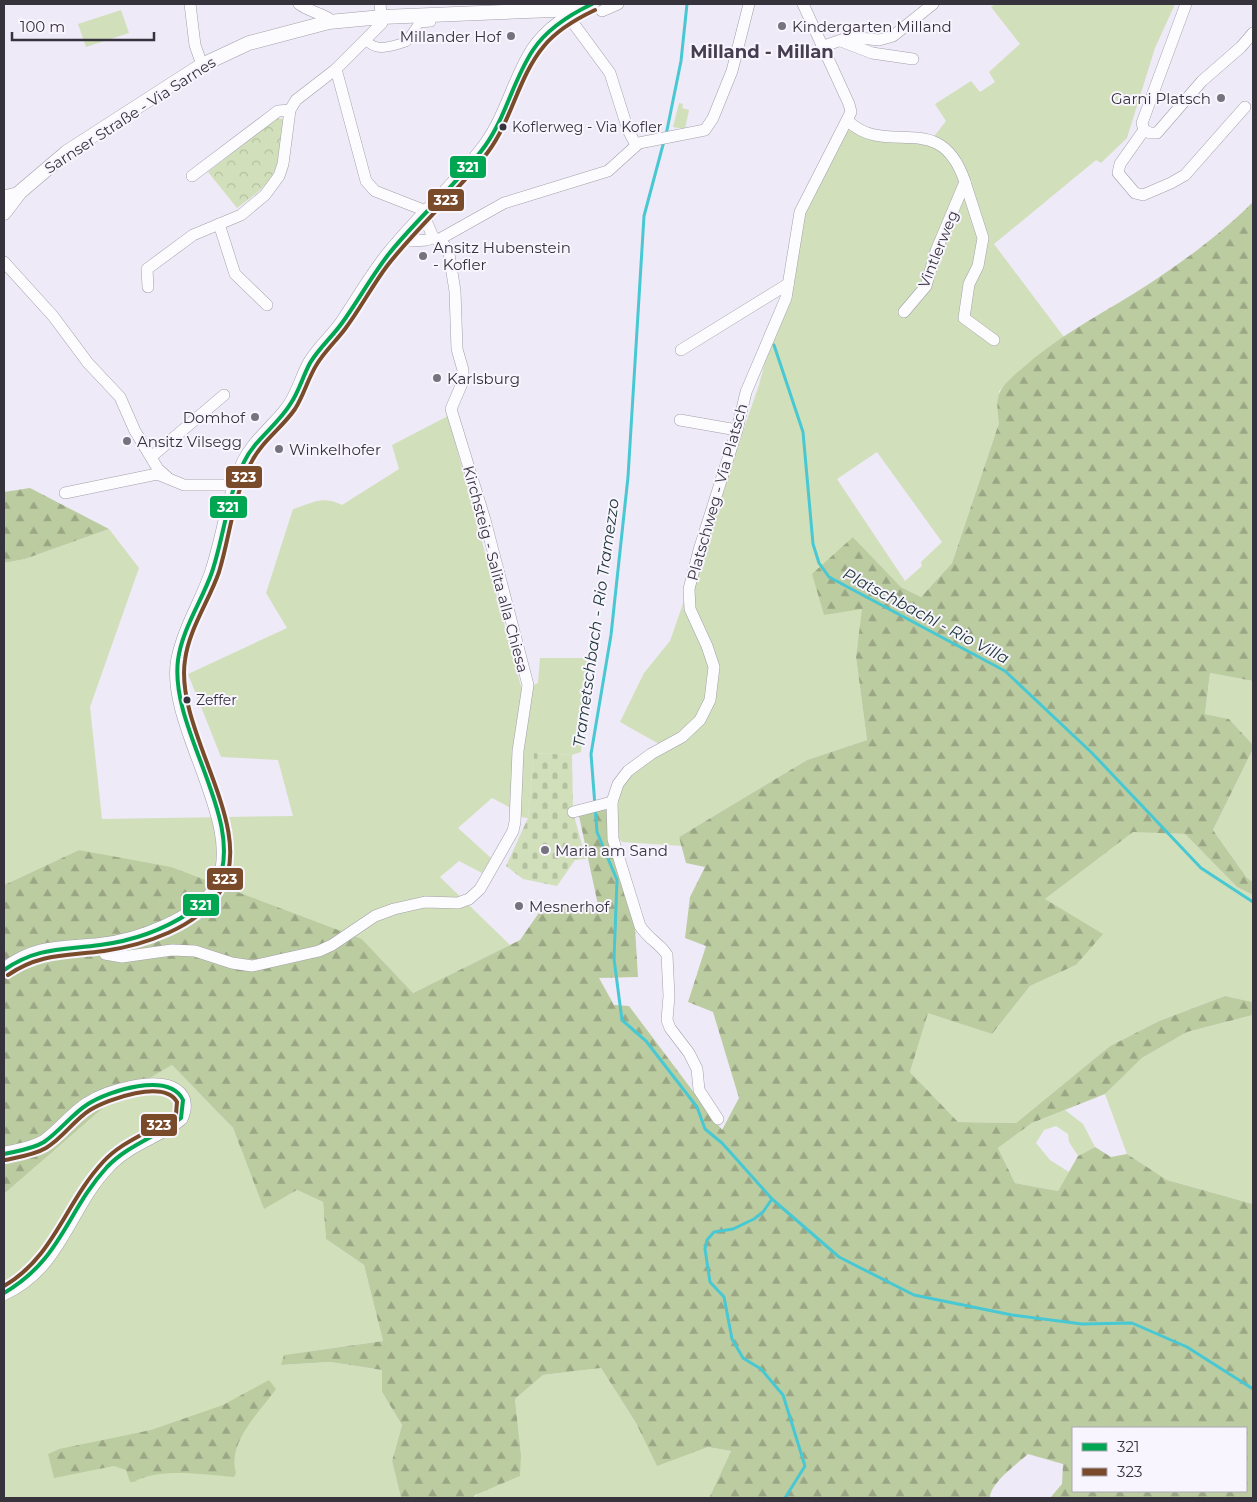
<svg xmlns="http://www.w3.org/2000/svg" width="1257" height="1502" viewBox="0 0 1257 1502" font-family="Montserrat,sans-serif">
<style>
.grass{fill:#d1e0ba;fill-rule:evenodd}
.forest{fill:url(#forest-firs);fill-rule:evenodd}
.cemetery{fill:url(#cemetery-stones)}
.park{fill:url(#park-crowns)}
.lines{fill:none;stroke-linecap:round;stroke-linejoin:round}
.stream{stroke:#47c8d3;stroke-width:3}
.pedestrian-casing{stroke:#a29fa9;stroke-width:10}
.minor-casing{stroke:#a29fa9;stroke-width:12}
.tertiary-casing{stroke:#a29fa9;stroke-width:15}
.pedestrian{stroke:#fcfcfe;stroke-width:9}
.minor{stroke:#fcfcfe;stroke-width:11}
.tertiary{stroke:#fcfcfe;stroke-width:14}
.bus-1-casing{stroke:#f8f5fe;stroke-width:8}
.bus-2-casing{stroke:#f8f5fe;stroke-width:8}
.bus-1{stroke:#00a651;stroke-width:4}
.bus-2{stroke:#7a4b2a;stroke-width:4}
.poi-dot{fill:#77737e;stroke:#f8f5fe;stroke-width:2}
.bus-dot{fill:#37333d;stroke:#f8f5fe;stroke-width:2}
.labels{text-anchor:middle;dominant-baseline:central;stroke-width:4;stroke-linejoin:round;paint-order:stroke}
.bus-label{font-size:14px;fill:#37333d;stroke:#f8f5fe;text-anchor:start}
.poi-label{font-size:15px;fill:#37333d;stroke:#f8f5fe;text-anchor:start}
.street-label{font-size:15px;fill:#37333d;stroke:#f8f5fe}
.water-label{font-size:16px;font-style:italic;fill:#1d3537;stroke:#f8f5fe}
.quarter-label{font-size:18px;font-weight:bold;fill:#453e51;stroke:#f8f5fe}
.line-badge{stroke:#f8f5fe;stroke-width:2}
.badge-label{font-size:14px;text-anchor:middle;font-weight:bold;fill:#fff}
</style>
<defs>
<pattern id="forest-firs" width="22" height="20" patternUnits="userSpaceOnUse" patternTransform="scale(1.25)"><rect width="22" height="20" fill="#bccca1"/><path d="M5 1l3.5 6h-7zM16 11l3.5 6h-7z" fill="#9aa684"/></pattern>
<pattern id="cemetery-stones" width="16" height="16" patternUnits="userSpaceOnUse" patternTransform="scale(1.25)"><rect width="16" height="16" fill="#d1e0ba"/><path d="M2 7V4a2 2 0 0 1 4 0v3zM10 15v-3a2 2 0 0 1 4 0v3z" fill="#b4c1a1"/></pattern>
<pattern id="park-crowns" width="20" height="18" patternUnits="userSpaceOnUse" patternTransform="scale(1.25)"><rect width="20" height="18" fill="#d1e0ba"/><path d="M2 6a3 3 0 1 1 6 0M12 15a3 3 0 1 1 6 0" fill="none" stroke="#b4c1a1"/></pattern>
</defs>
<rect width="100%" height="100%" fill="#eeeaf7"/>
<!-- grass -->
<g class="grass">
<path d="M995,4h180l-20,44 -28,90 -26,25 -5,-3 -102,84 70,93 -28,20 -37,34v32l-47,140 -31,34 -20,-10 -48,-50 10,71 -7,49 11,83 -60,20 -128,77 3,9 -60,-4 -6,-6v-34l11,-24 32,-34 -39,-22 24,-49 26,-32 89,-256 46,-177 43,-78 17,8 64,5 17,-22 -11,-17 36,-23 9,11 15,-10 -6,-10 31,-28 -29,-37zM877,452l65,90 -21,20 1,4 -17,15 -68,-102z"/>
<polygon points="121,10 129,33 86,47 78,24"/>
<polygon points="679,103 683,104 682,108 689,110 685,129 673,127"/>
<path d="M448,416l74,274 16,-7 2,-25h47l-6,94 -9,3 -38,-2 -6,65 -17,-2 -2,-9 -17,-9 -34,30 33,30 -9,15 -23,-12 -19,16 70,68 -97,48 -51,-54 -283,-89 -75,35v-322l21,-4 84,-30 30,39 -49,139 12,112 191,-3 -15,-56 -57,-3 -33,-83 99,-46 -21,-35 27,-84c20,-6 29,-14 49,-4l57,-36 -7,-24z"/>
<polygon points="1210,673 1253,681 1253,745 1229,719 1205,714"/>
<polygon points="1253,749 1253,882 1247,878 1213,830"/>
<polygon points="1133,831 1185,834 1237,887 1253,895 1253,1002 1225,996 1159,1021 1110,1046 1016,1123 958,1122 910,1072 928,1012 992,1034 1030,986 1076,965 1045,899"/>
<polygon points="1253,1015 1253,1204 1167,1180 1127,1154 1105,1094 1142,1058 1187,1032"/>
<polygon points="172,1065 233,1128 264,1208 297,1190 323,1202 326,1239 364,1265 383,1341 285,1355 282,1365 330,1362 382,1370 382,1392 402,1425 392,1461 401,1498 4,1498 4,1194 111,1101"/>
<polygon points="1065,1110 1083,1124 1095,1147 1078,1156 1069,1142 1068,1134 1056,1126 1044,1130 1036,1143 1050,1160 1069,1172 1058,1191 1015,1183 998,1148 1032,1123"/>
<polygon points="601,1368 636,1423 657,1465 708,1447 731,1451 709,1498 473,1498 521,1454 515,1399 543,1375"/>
</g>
<!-- forest -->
<g class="forest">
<path d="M1253,202v479l-43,-8 -5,41 24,5 24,26v4l-40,81 34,48 6,4v13l-16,-8 -52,-53 -52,-2 -88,67 58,35 -27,31 -46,21 -38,48 -64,-21 -18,59 48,50 58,1 94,-77 49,-25 66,-25 28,6v13l-66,17 -45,26 -37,36 -73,29 -34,25 17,35 43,8 20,-35 17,-9 16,10 16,-3 40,26 86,24v294h-203l12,-14 1,-20 -35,-10c-11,10 -38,29 -38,44h-281l22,-47 -23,-4 -51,19 -21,-43 -35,-55 -58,7 -28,24 6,55 -1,22 -45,19 -2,3h-72l-9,-37 10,-36 -20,-33v-22l-52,-8 -49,3 3,-10 99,-14 -19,-76 -38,-26 -3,-37 -26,-12 -33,19 -31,-81 -61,-63 -61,36 -107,93v-309l75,-35 92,17 191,72 51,54 107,-53 23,-33 55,-2 -19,-89 28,-7 2,27 26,92 3,49 -39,1 15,27 15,1 93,124 17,-32 -26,-86 -25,-10 18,-56 -21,-8 5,-41 15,-30 -19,-4 -7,-26 128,-77 60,-20 -11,-83 6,-48 -38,6 -12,-41 41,-37 48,50 20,10 31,-34 47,-140c-1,-10 -4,-24 2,-33 5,-9 16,-17 24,-24 40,-35 83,-55 127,-84 36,-24 71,-50 101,-80zM1073,1428h173v63h-173z"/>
<polygon points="30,488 109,529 25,559 4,563 4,492"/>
<path d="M269,1380l7,9c-17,24 -49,53 -40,84l-2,4c-29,-2 -75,-10 -100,5h-4l-4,-12 -12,-4 -60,12 -6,-24 11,-5 92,-19 72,-25z"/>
</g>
<!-- cemetery -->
<polygon class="cemetery" points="534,753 572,755 573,812 586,859 575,860 557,886 523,879 506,866 528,818"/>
<!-- park -->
<path class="park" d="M277,118l6,1 1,5c-7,48 -6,55 -47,84l-29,-36z"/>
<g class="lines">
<!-- stream -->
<g class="stream">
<polyline points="666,135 681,61 687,4"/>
<polyline points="664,141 644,216 628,477 611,635 591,754 597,832 617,880 614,959 622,1020 646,1041 697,1107 705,1129 722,1143 772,1199 839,1257 914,1295 1012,1315 1082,1324 1132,1323 1187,1347 1253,1389"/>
<polyline points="774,345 803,432 813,544 819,563 829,577 1005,671 1092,753 1201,868 1253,902"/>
<polyline points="772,1199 763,1212 754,1219 733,1229 714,1232 707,1240 705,1249 710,1282 724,1297 732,1339 743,1358 761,1369 783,1395 805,1466 785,1498"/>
</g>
<defs>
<path id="pedestrian" d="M366,40c11,13 25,6 40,2l13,-19 12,-1"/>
<g id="minor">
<polyline points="190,4 195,45 202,65"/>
<path d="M299,4c9,7 19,8 29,14l1,4"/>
<polyline points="1186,4 1142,123 1144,130 1150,133 1157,133 1202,81 1241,47 1253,33"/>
<polyline points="602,11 618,4"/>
<polyline points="568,16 610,73 628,130 636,145"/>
<polyline points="841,41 872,53 913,59"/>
<polyline points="821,47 850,37 879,40 893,36 933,4"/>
<path d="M848,121c40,38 92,-14 117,61l-29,69 -10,35 -22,26"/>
<polyline points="1144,130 1120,164 1118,173 1135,193 1143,195 1171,183 1185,175 1245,107"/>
<polyline points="192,176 278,111 290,110"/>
<polyline points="965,182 983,238 978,266 969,284 964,318 994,340"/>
<polyline points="4,196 20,192"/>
<polyline points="219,224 235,274 267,305"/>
<polyline points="438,240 504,203 608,171 639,143 705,130 713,118 732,71 749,4"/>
<polyline points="412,241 427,240 433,237"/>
<polyline points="4,262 53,316 88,363 120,397 135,431 158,469 167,477"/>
<polyline points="148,287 147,269 193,235 241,215 265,195 279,176 283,164 290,110 296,100 336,69 382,23 380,4"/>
<polyline points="681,350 788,284"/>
<polyline points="680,420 737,430"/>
<polyline points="151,457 224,395"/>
<polyline points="65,493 157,474 184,485 236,485"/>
<polyline points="573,812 612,802"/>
<polyline points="102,944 105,954 122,957 172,950 195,951 232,963 252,966 319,951 332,945 375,916 394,909 425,902 458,903 469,899 480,889 513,831 515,822 518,751 528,685 485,520 451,409 463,381 463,370 457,349 455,291 449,254 445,246 433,237 421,209 375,191 366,181 336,69"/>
<path d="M718,1119l-19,-29 -2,-21 -8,-16 -19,-25 -3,-8 2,-24 -2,-41c-6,-11 -18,-15 -27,-29l-27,-87 -1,-37 6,-18 10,-13 23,-17 31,-17 18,-17 10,-20 4,-33 -7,-21 -17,-37 -1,-20 10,-39 38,-120 9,-38 40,-94 14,-86 51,-100 -2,-8 -46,-100"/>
</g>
<g id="tertiary">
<polyline points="4,213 20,192 67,152 202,65 249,43 329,22 382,17 578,9"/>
<path d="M4,970c32,-25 58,-21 96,-25 36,-4 97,-25 116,-58 33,-60 -49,-161 -38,-226 6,-32 24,-59 34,-89 12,-36 16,-75 32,-110 10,-21 30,-35 44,-54 10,-13 14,-31 22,-45 8,-14 22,-26 32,-40 15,-22 29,-47 46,-68 30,-38 68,-70 97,-109 22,-30 29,-66 48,-96 15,-22 36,-35 59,-46"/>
<path d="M4,1154c13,-3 29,-5 40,-12 16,-11 28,-28 44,-38 18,-12 69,-27 88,-13 10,7 9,17 5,27 -22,19 -52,25 -73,48 -39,40 -48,102 -104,127"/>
</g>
</defs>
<!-- pedestrian casing -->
<use href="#pedestrian" class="pedestrian-casing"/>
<!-- minor casing -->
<use href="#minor" class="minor-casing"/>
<!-- tertiary casing -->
<use href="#tertiary" class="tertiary-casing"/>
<!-- pedestrian -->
<use href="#pedestrian" class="pedestrian"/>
<!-- minor -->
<use href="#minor" class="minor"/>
<!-- tertiary -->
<use href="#tertiary" class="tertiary"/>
<defs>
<g id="bus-1">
<path d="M4,970c33,-23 59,-20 96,-25 31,-4 63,-15 89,-32 10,-6 22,-15 27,-26 33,-65 -47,-156 -38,-227 4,-31 24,-59 34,-88 12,-36 15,-75 32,-110 11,-23 34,-37 47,-59 8,-12 12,-27 19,-40 9,-15 22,-26 32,-40 16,-22 29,-46 46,-68 30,-38 68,-69 97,-109 21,-29 28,-66 48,-96 14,-21 36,-35 59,-46"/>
<path d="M4,1154c13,-3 29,-5 40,-12 16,-11 28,-28 44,-38 20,-13 81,-33 95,-4l-2,18c-23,18 -53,27 -74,49 -41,45 -45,92 -103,126"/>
</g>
<g id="bus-2">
<path d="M8,975c32,-22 59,-19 96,-24 40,-6 93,-23 116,-59 39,-63 -46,-161 -35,-232 4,-31 24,-59 34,-88 11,-36 14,-76 32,-109 10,-21 31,-35 44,-54 9,-14 13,-31 22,-45 8,-13 19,-23 28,-35 15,-20 27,-43 42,-63 31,-40 70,-73 101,-114 24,-32 30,-75 56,-106 13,-16 32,-27 51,-36"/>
<path d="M4,1286c50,-29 61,-83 99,-124 20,-22 49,-30 73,-48l1,-12c-13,-23 -69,-3 -87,8 -16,10 -27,28 -44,38 -12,7 -27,9 -41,12"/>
</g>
</defs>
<!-- bus-1 casing -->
<use href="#bus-1" class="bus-1-casing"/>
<!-- bus-2 casing -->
<use href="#bus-2" class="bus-2-casing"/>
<!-- bus-1 -->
<use href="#bus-1" class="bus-1"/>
<!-- bus-2 -->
<use href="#bus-2" class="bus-2"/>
</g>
<!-- markers -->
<g class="poi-dot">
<circle cx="782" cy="26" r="5"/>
<circle cx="511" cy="36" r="5"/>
<circle cx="1221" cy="98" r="5"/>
<circle cx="423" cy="256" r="5"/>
<circle cx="437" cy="378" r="5"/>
<circle cx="255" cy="417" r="5"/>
<circle cx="127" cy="441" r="5"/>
<circle cx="279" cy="449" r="5"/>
<circle cx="545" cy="850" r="5"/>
<circle cx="519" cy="906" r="5"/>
</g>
<g class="bus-dot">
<circle cx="503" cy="127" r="4.5"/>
<circle cx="187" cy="700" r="4.5"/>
</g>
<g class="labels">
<!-- bus labels -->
<g class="bus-label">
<text x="512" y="127">Koflerweg - Via Kofler</text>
<text x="196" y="700">Zeffer</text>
</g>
<!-- poi labels -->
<g class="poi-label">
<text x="792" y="26">Kindergarten Milland</text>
<text x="501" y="36" text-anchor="end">Millander Hof</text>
<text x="1211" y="98" text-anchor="end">Garni Platsch</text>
<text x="433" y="247">Ansitz Hubenstein<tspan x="433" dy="17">- Kofler</tspan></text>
<text x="447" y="378">Karlsburg</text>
<text x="245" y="417" text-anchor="end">Domhof</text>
<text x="137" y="441">Ansitz Vilsegg</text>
<text x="289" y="449">Winkelhofer</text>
<text x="555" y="850">Maria am Sand</text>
<text x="529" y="906">Mesnerhof</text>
</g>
<!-- street labels -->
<g class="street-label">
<text transform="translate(130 115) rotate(-33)">Sarnser Straße - Via Sarnes</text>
<text transform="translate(938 249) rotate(-68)">Vintlerweg</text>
<text transform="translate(717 492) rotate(-74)">Platschweg - Via Platsch</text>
<text transform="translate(496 569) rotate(75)">Kirchsteig - Salita alla Chiesa</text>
</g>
<!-- water labels -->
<g class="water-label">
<text transform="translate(926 616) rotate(28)">Platschbachl - Rio Villa</text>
<text transform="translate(596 623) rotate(-82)">Trametschbach - Rio Tramezzo</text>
</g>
<!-- quarter labels -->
<g class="quarter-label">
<text x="762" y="52">Milland - Millan</text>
</g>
</g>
<g class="line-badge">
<rect x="449" y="155" width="38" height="24" rx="5" fill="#00a651"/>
<rect x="427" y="188" width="38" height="24" rx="5" fill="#7a4b2a"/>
<rect x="225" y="465" width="38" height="24" rx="5" fill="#7a4b2a"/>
<rect x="209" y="495" width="39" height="24" rx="5" fill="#00a651"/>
<rect x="206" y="867" width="38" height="24" rx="5" fill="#7a4b2a"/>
<rect x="182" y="893" width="38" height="24" rx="5" fill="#00a651"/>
<rect x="140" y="1113" width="38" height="24" rx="5" fill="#7a4b2a"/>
</g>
<g class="badge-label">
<text x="468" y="172">321</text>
<text x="446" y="205">323</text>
<text x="244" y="482">323</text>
<text x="228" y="512">321</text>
<text x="225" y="884">323</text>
<text x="201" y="910">321</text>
<text x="159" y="1130">323</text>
</g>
<!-- border -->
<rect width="1257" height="1502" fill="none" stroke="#37333d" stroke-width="10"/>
<!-- legend -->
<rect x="1072" y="1427" width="175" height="65" fill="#f8f5fe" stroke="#aba7b1"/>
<rect x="1082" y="1443" width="25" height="8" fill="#00a651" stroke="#aba7b1"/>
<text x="1117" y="1452" font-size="15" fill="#37333d">321</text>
<rect x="1082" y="1468" width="25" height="8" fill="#7a4b2a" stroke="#aba7b1"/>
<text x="1117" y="1477" font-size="15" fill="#37333d">323</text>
<!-- scale -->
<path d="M12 32v8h142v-8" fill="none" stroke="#37333d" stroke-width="2.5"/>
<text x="20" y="32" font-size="15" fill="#37333d" stroke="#f8f5fe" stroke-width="4" paint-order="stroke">100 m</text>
</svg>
